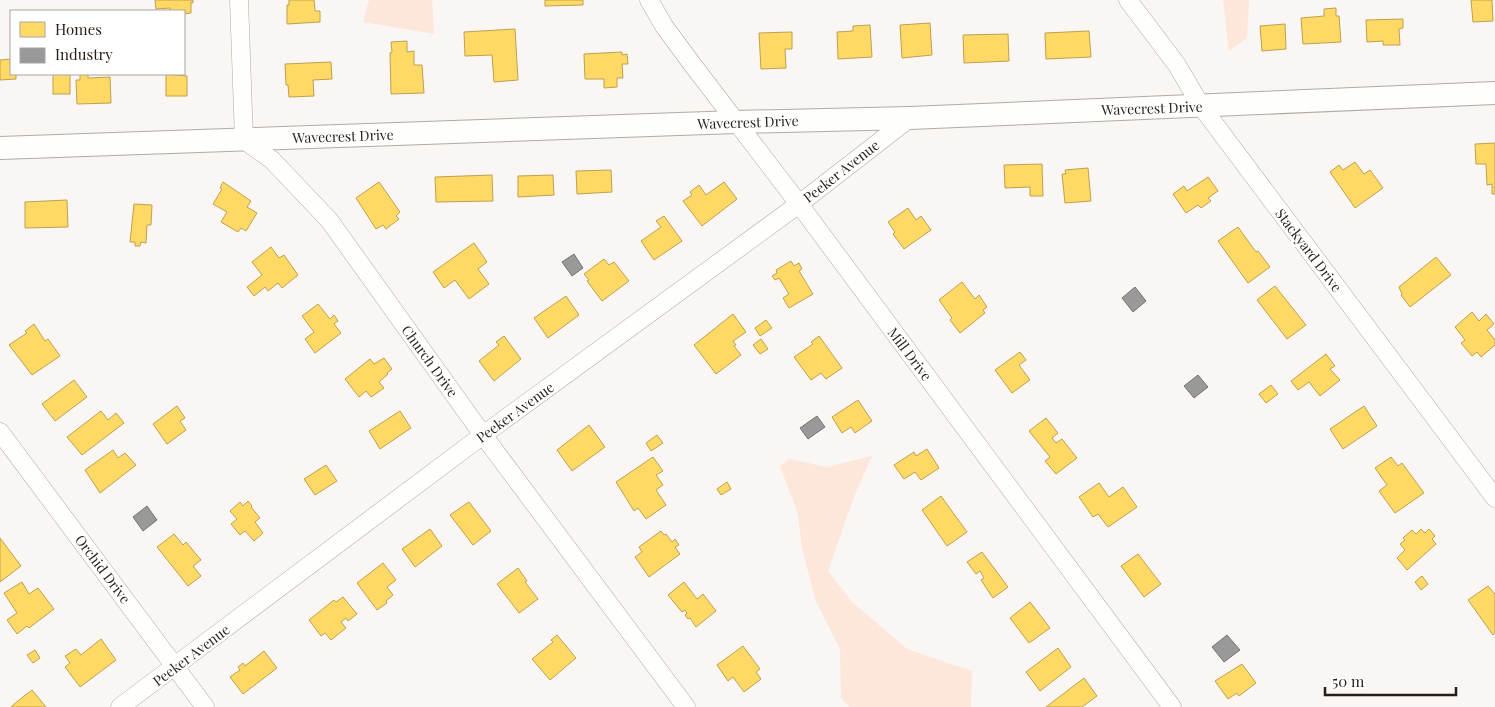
<svg xmlns="http://www.w3.org/2000/svg" width="1495" height="707" viewBox="0 0 1495 707" font-family="'Playfair Display',serif">
<style>
.green{fill:#fce7da}
.homes{fill:#ffd966;stroke:#bea14e}
.industry{fill:#999;stroke:#777472}
.lines{fill:none;stroke-linecap:round;stroke-linejoin:round}
.minor-casing{stroke:#b0aaa5;stroke-width:19}
.tertiary-casing{stroke:#b0aaa5;stroke-width:24}
.minor{stroke:#fefefd;stroke-width:18}
.tertiary{stroke:#fefefd;stroke-width:22}
.labels{text-anchor:middle;dominant-baseline:central;stroke-width:5;stroke-linejoin:round;paint-order:stroke}
.street-label{font-size:14px;fill:#281d17;stroke:#fff}
</style>
<rect width="100%" height="100%" fill="#f9f6f3"/>
<!-- green -->
<g class="green">
<polygon points="369,0 432,0 434,34 363,22"/>
<polygon points="1223,0 1249,0 1247,38 1229,51"/>
<polygon points="872,456 855,494 828,571 852,602 907,649 972,671 971,707 850,707 841,698 840,649 816,601 802,549 798,514 780,466 789,459 827,467"/>
</g>
<!-- homes -->
<g class="homes">
<polygon points="155,0 193,0 193,3 191,2 191,13 184,14 184,11 170,11 170,8 156,9"/>
<polygon points="289,0 314,0 315,11 320,11 320,22 287,24 287,5 289,5"/>
<polygon points="545,0 583,0 583,5 545,6"/>
<polygon points="1471,0 1492,0 1493,21 1473,22"/>
<polygon points="1336,8 1336,16 1339,16 1341,42 1303,44 1301,18 1324,16 1324,9"/>
<polygon points="1403,19 1403,28 1399,29 1400,45 1383,45 1383,41 1367,42 1366,20"/>
<polygon points="930,23 932,55 902,58 900,25"/>
<polygon points="1285,24 1286,49 1262,51 1260,26"/>
<polygon points="870,25 872,57 838,59 837,32 853,31 853,26"/>
<polygon points="515,29 518,80 494,82 492,55 465,56 464,32"/>
<polygon points="1089,31 1091,57 1046,59 1045,33"/>
<polygon points="792,32 792,49 785,49 786,68 761,69 759,33"/>
<polygon points="1008,34 1009,61 964,63 963,35"/>
<polygon points="407,41 407,52 414,51 414,65 422,65 424,93 391,94 390,53 392,52 391,42"/>
<polygon points="622,52 622,55 627,54 628,64 622,64 623,78 617,78 617,87 604,88 604,79 585,79 584,54"/>
<polygon points="11,59 11,74 16,74 16,79 0,80 0,60"/>
<polygon points="331,62 332,79 313,80 314,96 289,97 288,85 286,85 285,64"/>
<rect x="53" y="74" width="17" height="20"/>
<polygon points="80,74 88,74 88,78 110,77 111,103 77,104 76,80 80,80"/>
<polygon points="166,74 187,76 187,96 166,96"/>
<polygon points="1495,143 1495,194 1492,194 1492,184 1487,185 1486,164 1476,164 1475,144"/>
<polygon points="1355,162 1364,174 1370,170 1383,188 1355,208 1330,172 1339,165 1343,170"/>
<polygon points="1042,164 1043,196 1030,196 1030,187 1005,188 1004,165"/>
<polygon points="1088,168 1091,201 1065,203 1062,174 1066,174 1065,170"/>
<polygon points="611,170 612,192 577,194 576,171"/>
<polygon points="492,175 493,201 436,202 435,177"/>
<polygon points="553,175 554,195 518,197 518,176"/>
<polygon points="1208,177 1218,191 1208,198 1211,201 1201,208 1198,205 1186,213 1173,194 1184,186 1187,191"/>
<polygon points="223,182 251,201 247,207 257,213 246,231 241,228 238,232 221,222 227,212 213,204 222,189 220,188"/>
<polygon points="379,182 400,212 396,216 399,219 386,229 383,225 376,229 356,198"/>
<polygon points="724,182 737,199 702,226 683,201 692,195 690,192 699,185 706,195"/>
<polygon points="67,200 68,227 25,228 25,202"/>
<polygon points="134,204 152,205 151,225 147,225 146,243 141,242 140,246 135,246 135,242 130,242"/>
<polygon points="908,208 916,220 921,216 931,230 904,249 893,234 895,232 888,222"/>
<polygon points="664,216 682,241 654,260 641,241 661,227 656,221"/>
<polygon points="1238,227 1256,252 1258,251 1270,267 1248,283 1218,241"/>
<polygon points="474,243 487,262 478,269 489,284 469,299 455,280 444,288 433,272"/>
<polygon points="271,247 279,258 284,255 298,275 282,288 278,283 268,291 265,287 254,296 247,287 262,275 252,262"/>
<polygon points="1436,257 1451,275 1410,307 1401,295 1402,294 1399,287"/>
<polygon points="604,259 609,265 614,262 629,281 602,301 587,281 589,280 584,274"/>
<polygon points="791,261 794,266 799,263 802,269 799,271 813,294 789,308 783,298 789,294 779,278 775,280 772,276 777,273 776,270"/>
<polygon points="962,282 975,299 979,295 987,307 983,310 985,313 960,333 950,320 952,318 939,300"/>
<polygon points="1275,286 1306,325 1287,339 1257,300"/>
<polygon points="566,296 579,315 548,338 534,318"/>
<polygon points="318,304 330,319 334,315 338,321 334,324 341,333 315,353 305,339 314,332 302,316"/>
<polygon points="1472,312 1479,321 1486,314 1494,324 1487,330 1495,340 1495,345 1481,357 1477,352 1472,356 1461,343 1465,340 1455,327"/>
<polygon points="733,314 746,332 733,341 736,345 734,346 741,355 716,374 694,345"/>
<polygon points="766,320 772,328 760,336 755,328"/>
<polygon points="34,324 45,341 48,339 60,356 32,375 9,345 27,333 25,331"/>
<polygon points="504,336 521,359 494,381 479,361 499,345 496,342"/>
<polygon points="819,336 842,368 826,379 821,373 811,380 794,357 813,344 811,342"/>
<polygon points="761,339 768,349 760,354 753,345"/>
<polygon points="1020,352 1026,360 1019,365 1030,380 1012,393 995,370"/>
<polygon points="1326,354 1335,366 1330,369 1340,380 1320,396 1309,382 1298,390 1291,381"/>
<polygon points="384,358 392,369 387,373 388,374 379,382 384,388 371,397 366,391 359,397 345,379 370,359 374,364"/>
<polygon points="74,380 87,397 55,421 42,404"/>
<polygon points="1271,385 1278,394 1266,403 1259,394"/>
<polygon points="858,400 872,421 855,433 851,427 842,433 832,417"/>
<polygon points="177,406 185,418 180,421 186,430 167,444 153,424"/>
<polygon points="1364,406 1377,426 1343,449 1330,429"/>
<polygon points="101,411 108,420 116,413 124,423 82,455 67,437"/>
<polygon points="400,411 411,428 380,449 369,431"/>
<polygon points="1046,418 1058,433 1052,438 1056,443 1062,439 1077,458 1056,474 1045,461 1050,457 1029,431"/>
<polygon points="589,425 605,447 572,471 557,450"/>
<polygon points="657,435 663,443 651,451 646,443"/>
<polygon points="927,449 939,468 921,480 915,472 904,479 894,465 914,452 916,456"/>
<polygon points="113,450 118,458 125,453 136,465 100,493 85,470"/>
<polygon points="653,457 663,471 656,475 663,485 656,490 666,505 646,519 638,508 634,511 616,482"/>
<polygon points="1391,457 1398,466 1402,463 1424,493 1395,513 1379,491 1387,485 1375,468"/>
<polygon points="326,465 337,481 315,495 304,479"/>
<polygon points="727,482 731,489 721,495 717,489"/>
<polygon points="1099,483 1109,497 1123,487 1137,507 1108,527 1098,514 1093,517 1079,497"/>
<polygon points="941,496 967,532 947,546 922,510"/>
<polygon points="248,501 252,506 251,507 260,518 255,522 263,533 254,541 245,531 240,535 231,524 237,519 230,511 240,502 243,506"/>
<polygon points="469,502 491,531 473,545 450,515"/>
<polygon points="430,529 442,546 415,567 402,549"/>
<polygon points="1421,529 1425,533 1429,529 1435,536 1432,539 1436,544 1407,570 1397,558 1405,550 1400,544 1405,540 1403,538 1412,530 1416,534"/>
<polygon points="661,531 664,535 666,534 672,542 675,539 679,545 675,547 680,554 649,577 635,557 642,552 639,547"/>
<polygon points="174,534 183,545 186,542 201,560 193,566 201,576 188,586 157,547"/>
<polygon points="0,538 21,566 0,582"/>
<polygon points="982,552 1008,587 993,598 981,580 984,578 980,571 976,574 967,562"/>
<polygon points="1138,554 1161,584 1144,597 1121,566"/>
<polygon points="383,563 396,580 387,587 393,595 386,601 387,603 377,610 357,583"/>
<polygon points="518,568 527,581 525,582 538,599 519,613 497,584"/>
<polygon points="1422,576 1428,584 1421,590 1415,582"/>
<polygon points="22,582 29,594 38,588 54,609 29,628 27,626 17,634 7,620 17,613 4,593"/>
<polygon points="684,582 697,599 703,594 716,611 696,627 690,618 688,619 685,615 687,613 685,610 682,612 668,595"/>
<polygon points="1488,586 1495,594 1495,633 1493,635 1468,600"/>
<polygon points="343,597 357,614 348,621 346,618 341,622 346,628 331,640 325,633 321,636 309,620 334,600 336,602"/>
<polygon points="1030,602 1050,628 1029,643 1010,618"/>
<polygon points="557,635 576,658 550,680 532,659 553,642 551,640"/>
<polygon points="101,639 116,660 80,687 65,667 70,663 65,656 76,649 81,655"/>
<polygon points="743,646 760,669 756,672 761,679 744,692 733,677 728,681 717,665"/>
<polygon points="1058,648 1071,667 1040,691 1026,672"/>
<polygon points="35,650 40,658 33,663 27,655"/>
<polygon points="264,651 277,668 243,694 230,677 240,670 238,667 243,663 245,666"/>
<polygon points="1242,664 1256,683 1239,696 1237,693 1228,699 1215,681"/>
<polygon points="1084,678 1097,696 1082,707 1046,707"/>
<polygon points="32,690 46,707 11,707 19,700"/>
</g>
<!-- industry -->
<g class="industry">
<polygon points="574,254 583,268 572,276 562,262"/>
<polygon points="1135,287 1146,301 1133,312 1122,298"/>
<polygon points="1198,375 1208,387 1194,398 1184,386"/>
<polygon points="817,416 825,427 808,439 800,428"/>
<polygon points="147,506 157,520 143,531 133,517"/>
<polygon points="1227,635 1240,650 1224,662 1212,647"/>
</g>
<g class="lines">
<defs>
<g id="minor">
<polyline points="239,0 244,140 272,160 329,220 483,435 686,707"/>
<polyline points="649,0 664,26 692,64 799,204 1172,707"/>
<polyline points="1128,0 1177,65 1201,106 1495,498"/>
<polyline points="0,432 205,707"/>
<polyline points="120,707 483,435 799,204 910,118"/>
</g>
<polyline id="tertiary" points="0,148 736,122 910,118 1495,93"/>
</defs>
<!-- minor casing -->
<use href="#minor" class="minor-casing"/>
<!-- tertiary casing -->
<use href="#tertiary" class="tertiary-casing"/>
<!-- minor -->
<use href="#minor" class="minor"/>
<!-- tertiary -->
<use href="#tertiary" class="tertiary"/>
</g>
<g class="labels">
<!-- street labels -->
<g class="street-label">
<text transform="translate(1152 108) rotate(-2)">Wavecrest Drive</text>
<text transform="translate(748 122) rotate(-2)">Wavecrest Drive</text>
<text transform="translate(343 136) rotate(-2)">Wavecrest Drive</text>
<text transform="translate(841 171) rotate(-38)">Peeker Avenue</text>
<text transform="translate(1309 250) rotate(53)">Stackyard Drive</text>
<text transform="translate(910 354) rotate(53)">Mill Drive</text>
<text transform="translate(430 361) rotate(54)">Church Drive</text>
<text transform="translate(515 412) rotate(-36)">Peeker Avenue</text>
<text transform="translate(103 569) rotate(53)">Orchid Drive</text>
<text transform="translate(191 655) rotate(-37)">Peeker Avenue</text>
</g>
</g>
<!-- legend -->
<rect x="10" y="10" width="175" height="65" fill="#ffffff" stroke="#a9a5a2"/>
<rect x="20" y="22" width="25" height="15" fill="#ffd966" stroke="#a9a5a2"/>
<text x="55" y="35" font-size="15" fill="#281d17">Homes</text>
<rect x="20" y="48" width="25" height="15" fill="#999999" stroke="#a9a5a2"/>
<text x="55" y="60" font-size="15" fill="#281d17">Industry</text>
<!-- scale -->
<path d="M1325 687v8h131v-8" fill="none" stroke="#281d17" stroke-width="2.5"/>
<text x="1332" y="687" font-size="15" fill="#281d17" stroke="#ffffff" stroke-width="4" paint-order="stroke">50 m</text>
</svg>
